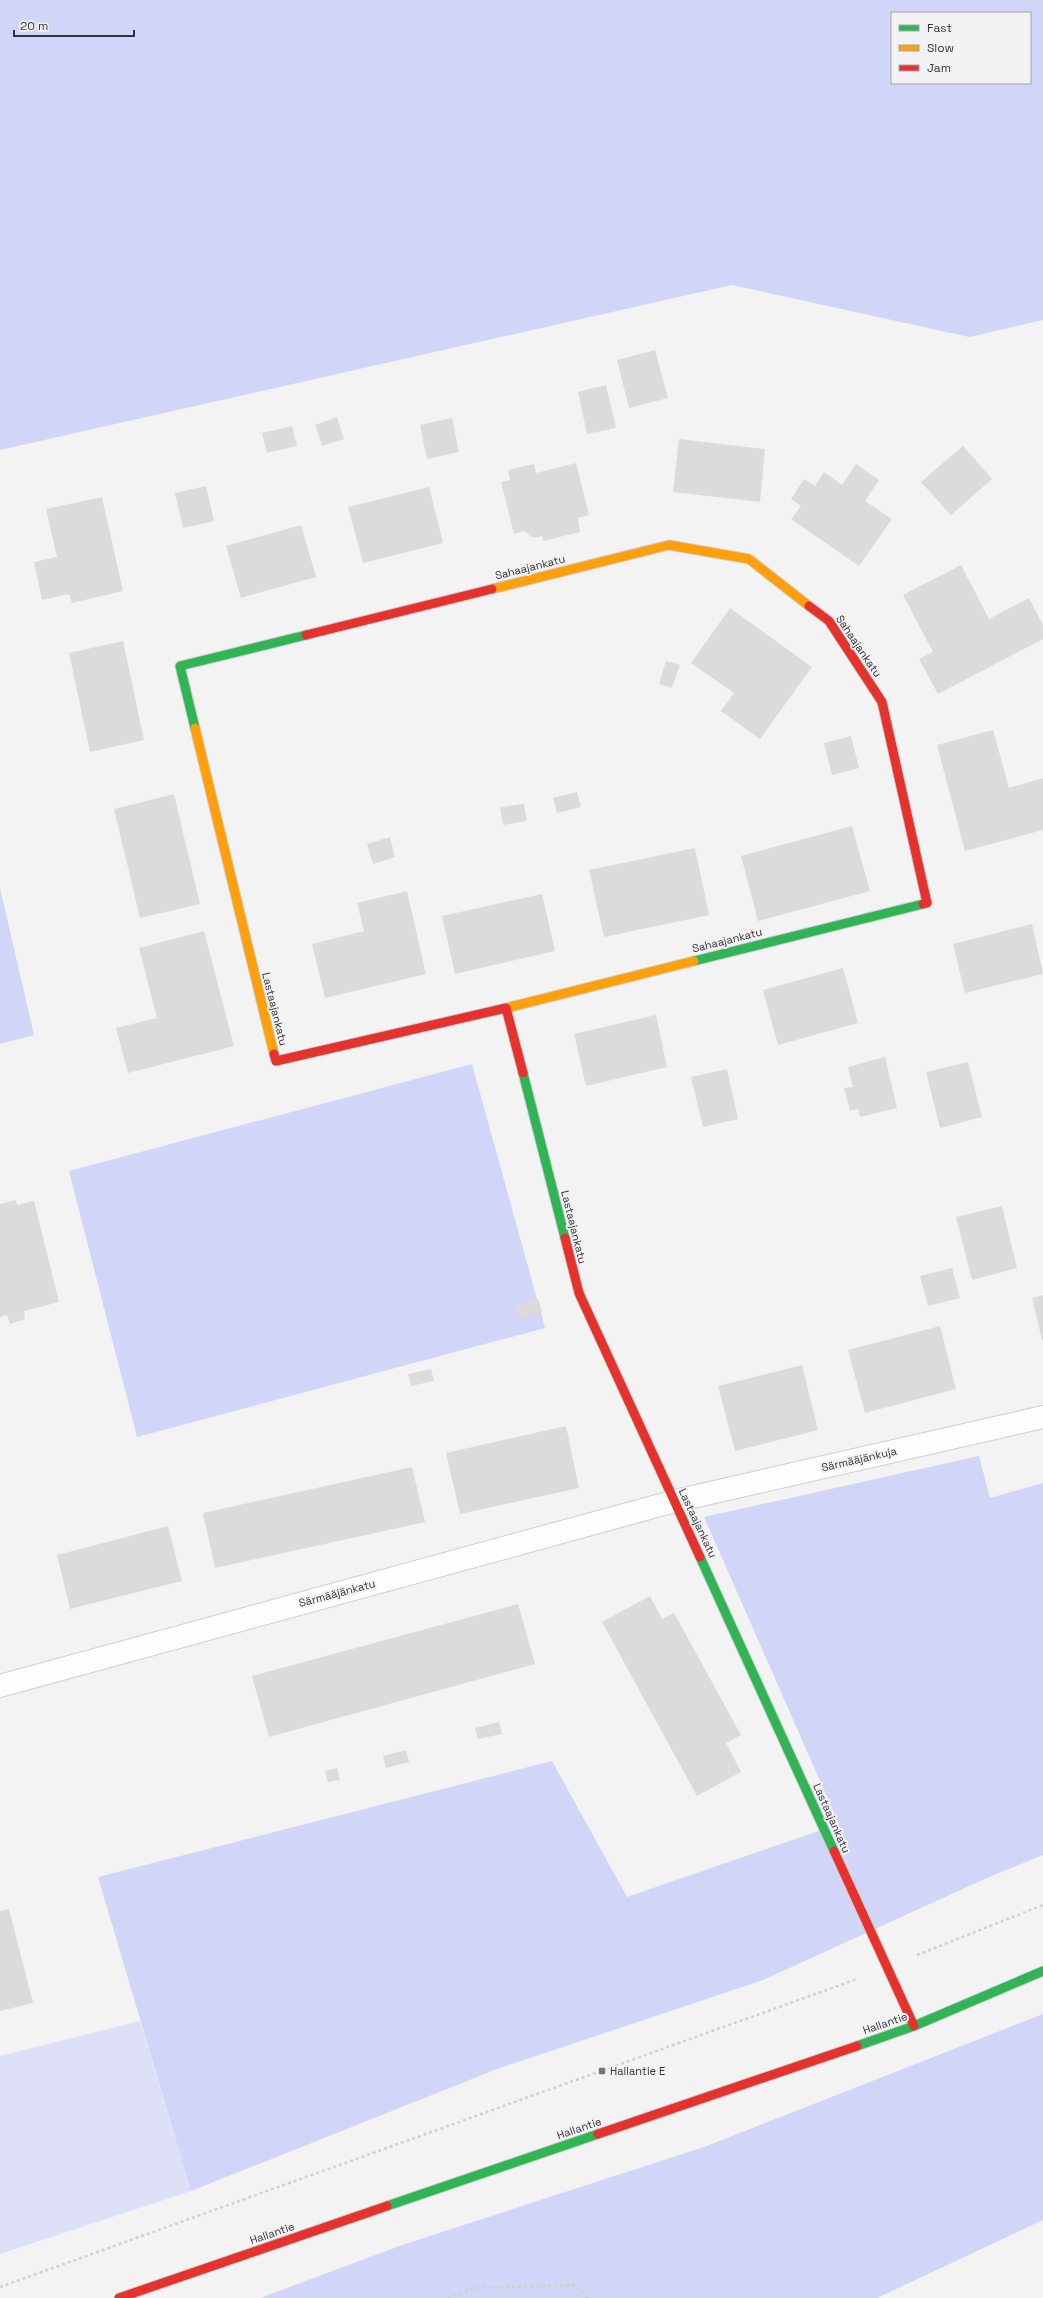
<svg xmlns="http://www.w3.org/2000/svg" width="1043" height="2298" viewBox="0 0 1043 2298" font-family="'Space Grotesk',sans-serif">
<style>
.green{fill:#dee0f7}
.forest{fill:#d1d5f8;fill-rule:evenodd}
.building{fill:#dbdbdc}
.lines{fill:none;stroke-linecap:round;stroke-linejoin:round}
.street-casing{stroke:#cecfd0;stroke-width:24}
.fast-casing{stroke:#cecfd0;stroke-width:11}
.slow-casing{stroke:#cecfd0;stroke-width:11}
.jam-casing{stroke:#cecfd0;stroke-width:11}
.path{stroke:#d0d0d1;stroke-width:2.5;stroke-dasharray:3 3;stroke-linecap:butt}
.street{stroke:#fdfdfd;stroke-width:22}
.fast{stroke:#30b455;stroke-width:9}
.slow{stroke:#ff9f0a;stroke-width:9}
.jam{stroke:#e5322d;stroke-width:9}
.poi-dot{fill:#787879;stroke:#f2f2f5;stroke-width:1.5}
.labels{text-anchor:middle;dominant-baseline:central;stroke-width:4;stroke-linejoin:round;paint-order:stroke}
.street-label{font-size:11px;fill:#353537;stroke:#f2f2f5}
.poi-label{font-size:11px;fill:#353537;stroke:#f2f2f5;text-anchor:start}
</style>
<rect width="100%" height="100%" fill="#f3f3f4"/>
<!-- green -->
<polygon class="green" points="140,2021 191,2191 0,2254 0,2056"/>
<!-- forest -->
<g class="forest">
<path d="M0,0h1043v320l-74,17 -237,-52 -732,165zM892,13h138v70h-138z"/>
<polygon points="0,888 34,1035 0,1044"/>
<polygon points="472,1064 545,1328 137,1437 69,1171"/>
<polygon points="979,1456 990,1498 1043,1483 1043,1855 989,1877 763,1980 497,2069 191,2191 98,1877 552,1761 627,1897 839,1824 704,1517"/>
<polygon points="1043,2014 1043,2220 877,2298 260,2298 405,2244 704,2147"/>
</g>
<!-- building -->
<g class="building">
<polygon points="655,350 668,398 629,408 617,360"/>
<polygon points="606,385 616,428 587,434 578,392"/>
<polygon points="337,417 344,439 322,446 315,425"/>
<polygon points="452,418 459,452 427,459 420,425"/>
<polygon points="292,426 297,446 267,453 262,433"/>
<polygon points="679,439 765,449 760,502 673,492"/>
<polygon points="963,446 992,479 951,515 921,482"/>
<polygon points="576,463 589,515 578,518 580,532 543,541 542,536 536,538 530,536 525,531 514,534 501,482 510,480 508,470 534,464 536,473"/>
<polygon points="856,464 879,480 865,501 892,519 859,566 791,519 801,506 791,499 804,479 815,486 824,472 842,485"/>
<polygon points="206,486 214,521 183,528 175,493"/>
<polygon points="429,487 443,543 363,563 348,507"/>
<polygon points="102,497 123,591 72,603 69,594 42,600 34,562 57,557 46,509"/>
<polygon points="301,525 316,577 241,598 226,546"/>
<polygon points="961,565 989,619 1029,598 1043,625 1043,639 938,694 919,659 933,652 903,595"/>
<polygon points="730,608 812,667 760,739 721,711 734,693 691,663"/>
<polygon points="123,641 144,740 90,752 69,653"/>
<polygon points="666,661 680,665 672,688 659,684"/>
<polygon points="993,730 1009,788 1043,778 1043,830 965,851 937,745"/>
<polygon points="851,736 859,768 832,775 824,743"/>
<polygon points="577,792 581,807 557,813 553,798"/>
<polygon points="174,794 200,904 140,918 114,809"/>
<polygon points="524,804 527,821 503,825 500,807"/>
<polygon points="852,826 870,891 758,921 741,856"/>
<polygon points="390,837 395,857 373,864 367,844"/>
<polygon points="695,848 709,915 604,937 589,870"/>
<polygon points="407,891 426,974 325,998 312,944 364,931 357,903"/>
<polygon points="542,894 555,951 455,974 442,916"/>
<polygon points="1032,924 1043,974 965,993 953,944"/>
<polygon points="204,931 234,1046 128,1073 116,1028 157,1018 139,948"/>
<polygon points="843,968 858,1023 778,1045 763,990"/>
<polygon points="656,1015 667,1067 586,1086 574,1034"/>
<polygon points="885,1057 897,1108 860,1117 858,1109 850,1111 844,1088 853,1087 848,1067"/>
<polygon points="968,1062 982,1117 940,1128 926,1072"/>
<polygon points="727,1069 738,1119 703,1127 691,1077"/>
<polygon points="16,1200 17,1205 34,1201 59,1302 24,1311 25,1319 10,1324 7,1315 0,1317 0,1204"/>
<polygon points="1002,1206 1017,1268 972,1280 956,1217"/>
<polygon points="952,1268 960,1298 928,1306 920,1276"/>
<polygon points="1043,1295 1043,1340 1042,1340 1032,1298"/>
<polygon points="538,1299 542,1312 519,1318 516,1305"/>
<polygon points="940,1326 956,1389 865,1413 848,1350"/>
<polygon points="802,1365 818,1430 735,1451 718,1386"/>
<polygon points="431,1369 434,1381 411,1386 408,1374"/>
<polygon points="566,1426 579,1488 460,1514 446,1453"/>
<polygon points="412,1467 425,1522 215,1568 203,1513"/>
<polygon points="168,1526 182,1581 70,1609 57,1555"/>
<polygon points="650,1596 662,1619 674,1613 741,1735 726,1743 741,1772 697,1796 602,1622"/>
<polygon points="518,1604 535,1664 269,1737 252,1676"/>
<polygon points="499,1722 502,1734 478,1739 475,1728"/>
<polygon points="406,1750 409,1762 386,1768 383,1756"/>
<polygon points="337,1768 340,1780 328,1782 325,1771"/>
<polygon points="9,1909 33,2003 0,2011 0,1911"/>
</g>
<g class="lines">
<defs>
<polyline id="street" points="0,1686 675,1501 1043,1417"/>
<g id="fast">
<polyline points="195,728 180,666 306,635"/>
<polyline points="694,961 923,904"/>
<polyline points="523,1073 565,1238"/>
<polyline points="700,1557 834,1851"/>
<polyline points="857,2046 914,2026 1043,1971"/>
<polyline points="387,2206 598,2134"/>
</g>
<g id="slow">
<polyline points="492,589 669,545 749,559 809,606"/>
<polyline points="195,728 274,1054"/>
<polyline points="506,1008 694,961"/>
</g>
<g id="jam">
<polyline points="809,606 829,621 882,702 927,903 923,904"/>
<polyline points="306,635 492,589"/>
<polyline points="274,1054 276,1061 506,1008 523,1073"/>
<polyline points="565,1238 579,1293 700,1557"/>
<polyline points="834,1851 914,2026"/>
<polyline points="598,2134 857,2046"/>
<polyline points="119,2298 387,2206"/>
</g>
</defs>
<!-- street casing -->
<use href="#street" class="street-casing"/>
<!-- fast casing -->
<use href="#fast" class="fast-casing"/>
<!-- slow casing -->
<use href="#slow" class="slow-casing"/>
<!-- jam casing -->
<use href="#jam" class="jam-casing"/>
<!-- path -->
<g class="path">
<polyline points="917,1955 1043,1905"/>
<polyline points="0,2287 857,1979"/>
<polyline points="448,2298 475,2288 575,2285 588,2298"/>
</g>
<!-- street -->
<use href="#street" class="street"/>
<!-- fast -->
<use href="#fast" class="fast"/>
<!-- slow -->
<use href="#slow" class="slow"/>
<!-- jam -->
<use href="#jam" class="jam"/>
</g>
<!-- markers -->
<rect class="poi-dot" x="598" y="2067" width="8" height="8" rx="2"/>
<g class="labels">
<!-- street labels -->
<g class="street-label">
<text transform="translate(530 567) rotate(-14)">Sahaajankatu</text>
<text transform="translate(859 646) rotate(56)">Sahaajankatu</text>
<text transform="translate(727 940) rotate(-14)">Sahaajankatu</text>
<text transform="translate(275 1009) rotate(76)">Lastaajankatu</text>
<text transform="translate(574 1227) rotate(76)">Lastaajankatu</text>
<text transform="translate(859 1459) rotate(-13)">Särmääjänkuja</text>
<text transform="translate(698 1523) rotate(65)">Lastaajankatu</text>
<text transform="translate(337 1593) rotate(-15)">Särmääjänkatu</text>
<text transform="translate(832 1818) rotate(66)">Lastaajankatu</text>
<text transform="translate(885 2023) rotate(-19)">Hallantie</text>
<text transform="translate(579 2128) rotate(-19)">Hallantie</text>
<text transform="translate(272 2233) rotate(-19)">Hallantie</text>
</g>
<!-- poi labels -->
<g class="poi-label">
<text x="610" y="2071">Hallantie E</text>
</g>
</g>
<!-- legend -->
<rect x="891" y="12" width="140" height="72" fill="#f2f2f5" stroke="#a6a6a9"/>
<rect x="899" y="25" width="20" height="6" fill="#30b455" stroke="#a6a6a9"/>
<text x="927" y="32" font-size="12" fill="#353537">Fast</text>
<rect x="899" y="45" width="20" height="6" fill="#ff9f0a" stroke="#a6a6a9"/>
<text x="927" y="52" font-size="12" fill="#353537">Slow</text>
<rect x="899" y="65" width="20" height="6" fill="#e5322d" stroke="#a6a6a9"/>
<text x="927" y="72" font-size="12" fill="#353537">Jam</text>
<!-- scale -->
<path d="M14 30v6h120v-6" fill="none" stroke="#353537" stroke-width="2"/>
<text x="20" y="30" font-size="12" fill="#353537" stroke="#f2f2f5" stroke-width="3" paint-order="stroke">20 m</text>
</svg>
